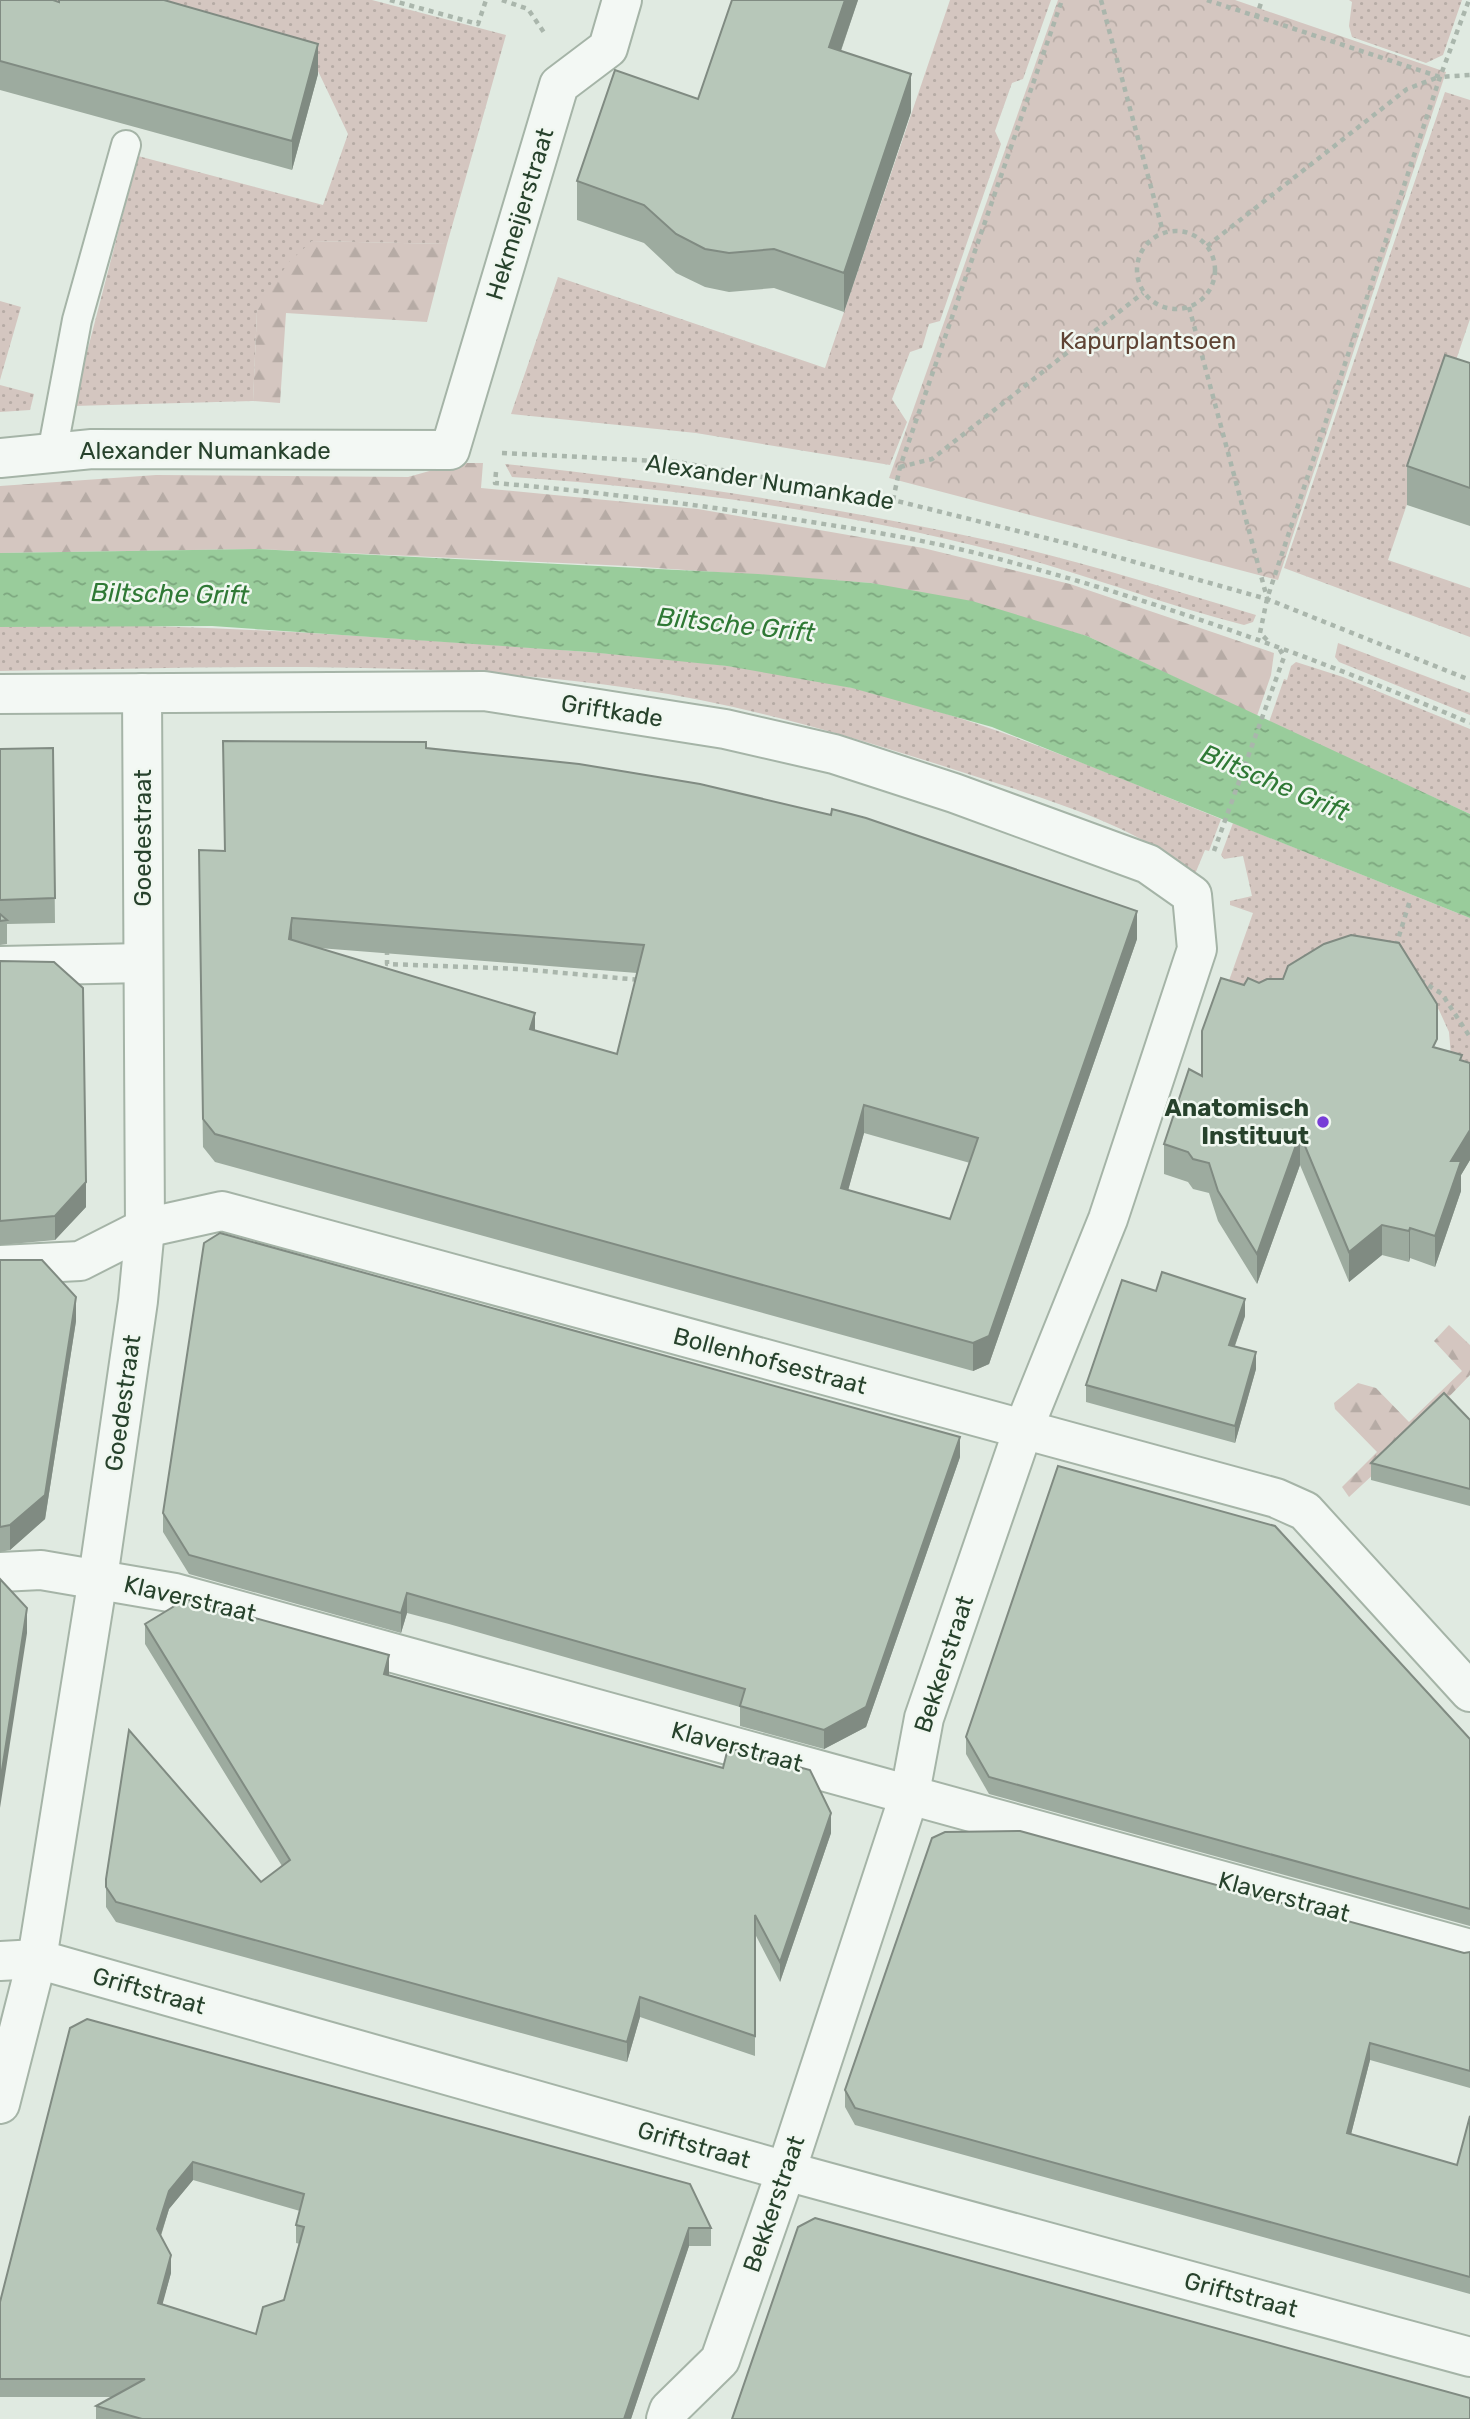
<svg xmlns="http://www.w3.org/2000/svg" width="1470" height="2419" viewBox="0 0 1470 2419" font-family="Rubik,sans-serif">
<style>
.grass{fill:url(#grass-dots)}
.forest{fill:url(#forest-firs)}
.park{fill:url(#park-crowns)}
.water{fill:url(#water-ripples)}
.lines{fill:none;stroke-linecap:round;stroke-linejoin:round}
.service-casing{stroke:#a5b4a7;stroke-width:32}
.minor-casing{stroke:#a5b4a7;stroke-width:42}
.path{stroke:#aab6ac;stroke-width:4.5;stroke-dasharray:5 5;stroke-linecap:butt}
.service{stroke:#f3f8f4;stroke-width:28}
.minor{stroke:#f3f8f4;stroke-width:38}
.wall{fill:#9dab9f;fill-rule:evenodd}
.shaded-wall{fill:#808b82}
.building{fill:#b7c7b9;stroke:#808b82;stroke-width:2;fill-rule:evenodd}
.poi-dot{fill:#773dd7;stroke:#f0f7f0;stroke-width:2.5}
.labels{text-anchor:middle;dominant-baseline:central;stroke-width:5;stroke-linejoin:round;paint-order:stroke}
.street-label{font-size:24px;fill:#27422c;stroke:#f0f7f0}
.park-label{font-size:24px;fill:#5f4334;stroke:#f0f7f0}
.poi-label{font-size:24px;font-weight:bold;fill:#27422c;stroke:#f0f7f0;text-anchor:end}
.water-label{font-size:26px;font-style:italic;fill:#2f7935;stroke:#f0f7f0}
</style>
<defs>
<pattern id="grass-dots" width="8" height="8" patternUnits="userSpaceOnUse" patternTransform="scale(1.75)"><rect width="8" height="8" fill="#d4c6c0"/><path d="M2 2h.1M6 6h.1" fill="none" stroke="#b6aba5" stroke-width="1.8" stroke-linecap="round"/></pattern>
<pattern id="forest-firs" width="22" height="20" patternUnits="userSpaceOnUse" patternTransform="scale(1.75)"><rect width="22" height="20" fill="#d4c6c0"/><path d="M5 1l3.5 6h-7zM16 11l3.5 6h-7z" fill="#b6aba5"/></pattern>
<pattern id="park-crowns" width="20" height="18" patternUnits="userSpaceOnUse" patternTransform="scale(1.75)"><rect width="20" height="18" fill="#d4c6c0"/><path d="M2 6a3 3 0 1 1 6 0M12 15a3 3 0 1 1 6 0" fill="none" stroke="#b6aba5"/></pattern>
<pattern id="water-ripples" width="26" height="14" patternUnits="userSpaceOnUse" patternTransform="scale(1.75)"><rect width="26" height="14" fill="#99cc9b"/><path d="M2 4q2-2 4 0t4 0M15 11q2-2 4 0t4 0" fill="none" stroke="#7da77f"/></pattern>
</defs>
<rect width="100%" height="100%" fill="#e0eae1"/>
<!-- grass -->
<g class="grass">
<polygon points="0,0 372,0 506,35 447,244 312,241 257,311 253,401 73,406 138,156 323,205 348,134 318,71 67,1 59,26"/>
<polygon points="950,0 1051,0 1023,79 1012,83 995,131 1001,144 940,321 929,324 922,348 910,352 892,399 907,422 890,465 696,433 511,414 558,277 825,368"/>
<polygon points="1349,0 1462,0 1443,55 1426,63 1352,37 1349,26 1352,2"/>
<polygon points="1445,92 1470,100 1470,319 1388,560 1470,588 1470,637 1284,568"/>
<polygon points="0,301 21,307 0,380"/>
<polygon points="0,385 34,394 30,410 0,412"/>
<path d="M505,464c166,18 328,42 491,78 87,20 174,47 260,73l-3,7 -9,3c-82,-21 -161,-52 -244,-73 -159,-41 -325,-64 -488,-75z"/>
<path d="M87,625c137,1 272,11 408,20 119,9 241,16 358,43 128,30 247,82 368,131l-12,32 -4,-1 -10,24c-65,-52 -151,-75 -230,-101 -108,-35 -217,-68 -329,-84 -211,-31 -423,-21 -636,-18v-44z"/>
<polygon points="1338,643 1470,693 1470,715 1339,662 1335,657"/>
<polygon points="1296,662 1343,677 1470,729 1470,814 1269,722 1284,679 1287,680 1291,666"/>
<polygon points="1233,823 1470,918 1470,1079 1451,1056 1449,1032 1439,1010 1422,989 1220,1006 1253,913 1230,905 1230,901 1252,896 1243,856 1224,859 1221,855"/>
</g>
<!-- forest -->
<g class="forest">
<polygon points="312,241 447,244 427,322 286,313 280,403 253,401 257,311 288,263"/>
<polygon points="458,463 483,463 481,488 698,509 923,548 1070,584 1274,653 1271,675 1257,716 1087,636 871,583 628,566 256,549 0,553 0,486 156,475 408,477"/>
<polygon points="1449,1325 1470,1345 1470,1375 1441,1405 1444,1409 1349,1497 1342,1487 1377,1452 1335,1409 1334,1403 1358,1383 1376,1388 1409,1422 1462,1371 1434,1341"/>
</g>
<!-- park -->
<polygon class="park" points="1058,0 1235,0 1446,72 1278,580 889,478"/>
<!-- water -->
<polygon class="water" points="256,549 758,574 871,583 972,601 1087,636 1470,814 1470,918 992,727 852,688 727,666 589,652 212,626 0,627 0,553"/>
<g class="lines">
<defs>
<polyline id="service" points="52,453 77,320 126,145"/>
<g id="minor">
<polyline points="0,458 92,449 450,450 559,85 608,48 622,0"/>
<polyline points="0,694 484,691 725,729 834,754 954,793 1148,864 1192,895 1197,949 1108,1219 1023,1430 924,1718 910,1793 786,2171 720,2360 669,2410 666,2419"/>
<polyline points="0,966 143,963"/>
<polyline points="0,1265 80,1261 145,1228 222,1211 1276,1498 1305,1511 1470,1692"/>
<polyline points="0,1572 41,1570 175,1593 1470,1949"/>
<polyline points="0,1961 37,1959 786,2171 1470,2357"/>
<polyline points="0,2104 37,1959 98,1578 138,1301 145,1228 142,693"/>
</g>
</defs>
<!-- service casing -->
<use href="#service" class="service-casing"/>
<!-- minor casing -->
<use href="#minor" class="minor-casing"/>
<!-- path -->
<g class="path">
<polyline points="390,0 478,24 486,0"/>
<polyline points="502,0 528,9 545,34"/>
<polyline points="1101,0 1163,232"/>
<polyline points="1207,0 1440,77 1470,75"/>
<polyline points="1256,18 1262,0"/>
<circle cx="1176" cy="270" r="39"/>
<polyline points="1207,246 1407,89 1439,77"/>
<polyline points="1189,307 1267,598"/>
<polyline points="502,453 677,462 893,500 1074,545 1267,599 1470,680"/>
<polyline points="900,467 932,459 1143,293"/>
<path d="M496,472l-1,11c95,8 188,20 283,34 66,10 133,20 198,36 169,43 333,102 494,170"/>
<polyline points="893,500 900,467 1062,0"/>
<polyline points="1267,640 1260,633 1267,599 1440,77 1469,0"/>
<polyline points="1214,851 1284,657 1278,646"/>
<polyline points="1396,946 1410,900"/>
<polyline points="387,950 387,964 520,969 640,980"/>
<polyline points="1420,980 1442,994 1470,1037"/>
</g>
<!-- service -->
<use href="#service" class="service"/>
<!-- minor -->
<use href="#minor" class="minor"/>
</g>
<!-- wall -->
<g class="wall">
<polygon points="0,0 318,74 292,170 0,90"/>
<polygon points="732,0 858,0 841,51 911,112 844,312 774,288 729,292 705,287 676,273 644,243 577,220 577,181 698,99"/>
<polygon points="1470,363 1470,526 1407,505 1407,466"/>
<path d="M223,741l203,7 711,191 -148,425 -16,7 -758,-209 -12,-15 -4,-269 26,-27zM319,948l318,25 -20,81 -82,-23zM864,1133l106,30 -20,56 -102,-29z"/>
<polygon points="53,748 55,923 7,924 7,944 0,945 0,749"/>
<polygon points="0,961 86,1207 55,1240 0,1245"/>
<polygon points="1259,983 1437,1048 1462,1061 1470,1063 1470,1160 1461,1175 1461,1191 1435,1267 1410,1258 1409,1262 1382,1255 1349,1282 1300,1165 1257,1284 1218,1221 1209,1193 1193,1189 1188,1182 1164,1174 1164,1144 1202,1076 1244,985"/>
<polygon points="0,1260 76,1321 45,1519 10,1550 0,1552"/>
<polygon points="1156,1291 1245,1316 1235,1346 1256,1369 1235,1443 1086,1402 1086,1385"/>
<polygon points="1470,1420 1470,1506 1371,1480 1371,1463"/>
<polygon points="960,1457 866,1727 824,1749 740,1726 740,1707 449,1624 407,1613 401,1633 189,1574 163,1532 163,1513"/>
<polygon points="145,1624 389,1675 389,1676 831,1833 780,1982 755,1934 755,2056 640,2017 627,2062 116,1922 106,1907 106,1879 261,1882 282,1866 145,1644"/>
<polygon points="966,1737 1470,1739 1470,1926 989,1794 966,1754"/>
<polygon points="1470,1952 1470,2088 1370,2060 1351,2134 1457,2165 1470,2115 1470,2294 855,2125 845,2107 845,2090"/>
<path d="M70,2028l641,200v18h-22l-58,173h-535v-13l17,-9h-113v-95zM193,2180l107,31 -4,14v18l4,1 -16,56 -28,34 -94,-30 9,-31 -10,-37 8,-27z"/>
</g>
<!-- shaded-wall -->
<g class="shaded-wall">
<polygon points="845,0 858,0 829,85 829,47"/>
<polygon points="318,44 318,74 292,170 292,141"/>
<polygon points="911,74 911,112 844,312 844,273"/>
<polygon points="1137,911 1137,939 989,1364 973,1371 973,1343"/>
<polygon points="292,918 292,946 289,939"/>
<polygon points="535,1013 535,1041 530,1029"/>
<polygon points="864,1105 864,1133 841,1216 841,1188"/>
<polygon points="1470,1130 1470,1160 1461,1175 1461,1191 1435,1267 1435,1236 1451,1161"/>
<polygon points="1300,1134 1300,1165 1257,1284 1257,1254"/>
<polygon points="86,1182 86,1207 55,1240 55,1216"/>
<polygon points="1382,1225 1382,1255 1349,1282 1349,1252"/>
<polygon points="1410,1228 1410,1258 1409,1262 1409,1231"/>
<polygon points="76,1297 76,1321 45,1519 10,1550 10,1525"/>
<polygon points="1245,1299 1245,1316 1229,1362 1229,1345"/>
<polygon points="1256,1352 1256,1369 1235,1443 1235,1426"/>
<polygon points="960,1437 960,1457 866,1727 824,1749 824,1730"/>
<polygon points="407,1593 407,1613 401,1633 401,1613"/>
<polygon points="27,1608 27,1633 0,1808 0,1783"/>
<polygon points="389,1655 389,1675 384,1694 384,1674"/>
<polygon points="831,1813 831,1833 780,1982 780,1962"/>
<polygon points="640,1997 640,2017 627,2062 627,2042"/>
<polygon points="1370,2043 1370,2060 1347,2150 1347,2133"/>
<polygon points="193,2162 193,2180 169,2209 157,2247 157,2229 169,2191"/>
<polygon points="689,2228 689,2246 631,2419 624,2419"/>
<polygon points="171,2255 171,2273 158,2321 158,2303"/>
</g>
<!-- building -->
<g class="building">
<polygon points="0,0 53,0 59,2 59,0 164,0 318,44 292,141 0,61"/>
<polygon points="732,0 845,0 829,47 911,74 844,273 774,249 729,253 705,249 676,234 644,205 577,181 615,70 698,99"/>
<polygon points="1445,355 1470,363 1470,488 1407,466"/>
<path d="M223,741l203,1v6l153,16 121,20 131,31 1,-6 34,9 271,93 -148,425 -16,7 -758,-209 -12,-15 -4,-269 26,1zM292,918l352,27 -27,109 -87,-25 5,-16 -246,-74zM864,1105l114,33 -28,81 -109,-31z"/>
<polygon points="53,748 55,898 0,900 0,749"/>
<polygon points="0,914 7,920 0,921"/>
<polygon points="1351,935 1399,943 1437,1004 1437,1039 1433,1047 1462,1055 1460,1060 1470,1063 1470,1130 1451,1161 1461,1161 1435,1236 1410,1228 1409,1231 1382,1225 1349,1252 1300,1134 1257,1254 1218,1191 1209,1163 1193,1159 1188,1152 1164,1144 1189,1069 1202,1076 1202,1031 1221,978 1244,985 1248,978 1259,983 1267,979 1283,979 1288,966 1324,944"/>
<polygon points="0,961 54,962 83,988 86,1182 55,1216 0,1221"/>
<polygon points="220,1233 960,1437 866,1707 824,1730 740,1706 745,1689 449,1605 407,1593 401,1613 189,1555 163,1513 204,1243"/>
<polygon points="0,1260 42,1260 76,1297 45,1495 10,1525 0,1527"/>
<polygon points="1162,1272 1245,1299 1229,1345 1256,1352 1235,1426 1086,1385 1122,1280 1156,1291"/>
<polygon points="1444,1393 1470,1420 1470,1489 1371,1463"/>
<polygon points="1058,1466 1275,1526 1470,1739 1470,1909 989,1777 966,1737"/>
<polygon points="0,1579 27,1608 0,1783"/>
<polygon points="186,1599 389,1655 384,1674 723,1768 728,1748 810,1770 831,1813 780,1962 755,1915 755,2036 640,1997 627,2042 116,1902 106,1887 106,1879 129,1730 261,1882 290,1860 145,1624"/>
<polygon points="1020,1831 1464,1953 1470,1952 1470,2071 1370,2043 1347,2133 1457,2165 1470,2116 1470,2277 855,2108 845,2090 932,1838 945,1832"/>
<path d="M87,2019l603,165 21,44h-22l-65,191h-482l-46,-13 49,-27h-145v-77l70,-274zM193,2162l111,32 -8,31 8,2 -20,73 -21,7 -7,27 -98,-31 13,-48 -14,-26 12,-38z"/>
<polygon points="815,2218 1470,2398 1470,2419 732,2419 798,2227"/>
</g>
<!-- markers -->
<circle class="poi-dot" cx="1323" cy="1122" r="7"/>
<g class="labels">
<!-- street labels -->
<g class="street-label">
<text transform="translate(520 214) rotate(-73)">Hekmeijerstraat</text>
<text x="205" y="451">Alexander Numankade</text>
<text transform="translate(770 482) rotate(9)">Alexander Numankade</text>
<text transform="translate(612 711) rotate(9)">Griftkade</text>
<text transform="translate(143 838) rotate(-90)">Goedestraat</text>
<text transform="translate(770 1361) rotate(15)">Bollenhofsestraat</text>
<text transform="translate(123 1403) rotate(-82)">Goedestraat</text>
<text transform="translate(190 1599) rotate(13)">Klaverstraat</text>
<text transform="translate(944 1664) rotate(-72)">Bekkerstraat</text>
<text transform="translate(737 1747) rotate(15)">Klaverstraat</text>
<text transform="translate(1284 1897) rotate(15)">Klaverstraat</text>
<text transform="translate(149 1991) rotate(16)">Griftstraat</text>
<text transform="translate(694 2145) rotate(16)">Griftstraat</text>
<text transform="translate(774 2204) rotate(-71)">Bekkerstraat</text>
<text transform="translate(1241 2295) rotate(15)">Griftstraat</text>
</g>
<!-- park labels -->
<g class="park-label">
<text x="1148" y="341">Kapurplantsoen</text>
</g>
<!-- poi labels -->
<g class="poi-label">
<text x="1309" y="1108">Anatomisch<tspan x="1309" dy="28">Instituut</tspan></text>
</g>
<!-- water labels -->
<g class="water-label">
<text transform="translate(170 594) rotate(1)">Biltsche Grift</text>
<text transform="translate(736 625) rotate(6)">Biltsche Grift</text>
<text transform="translate(1275 783) rotate(23)">Biltsche Grift</text>
</g>
</g>
</svg>
